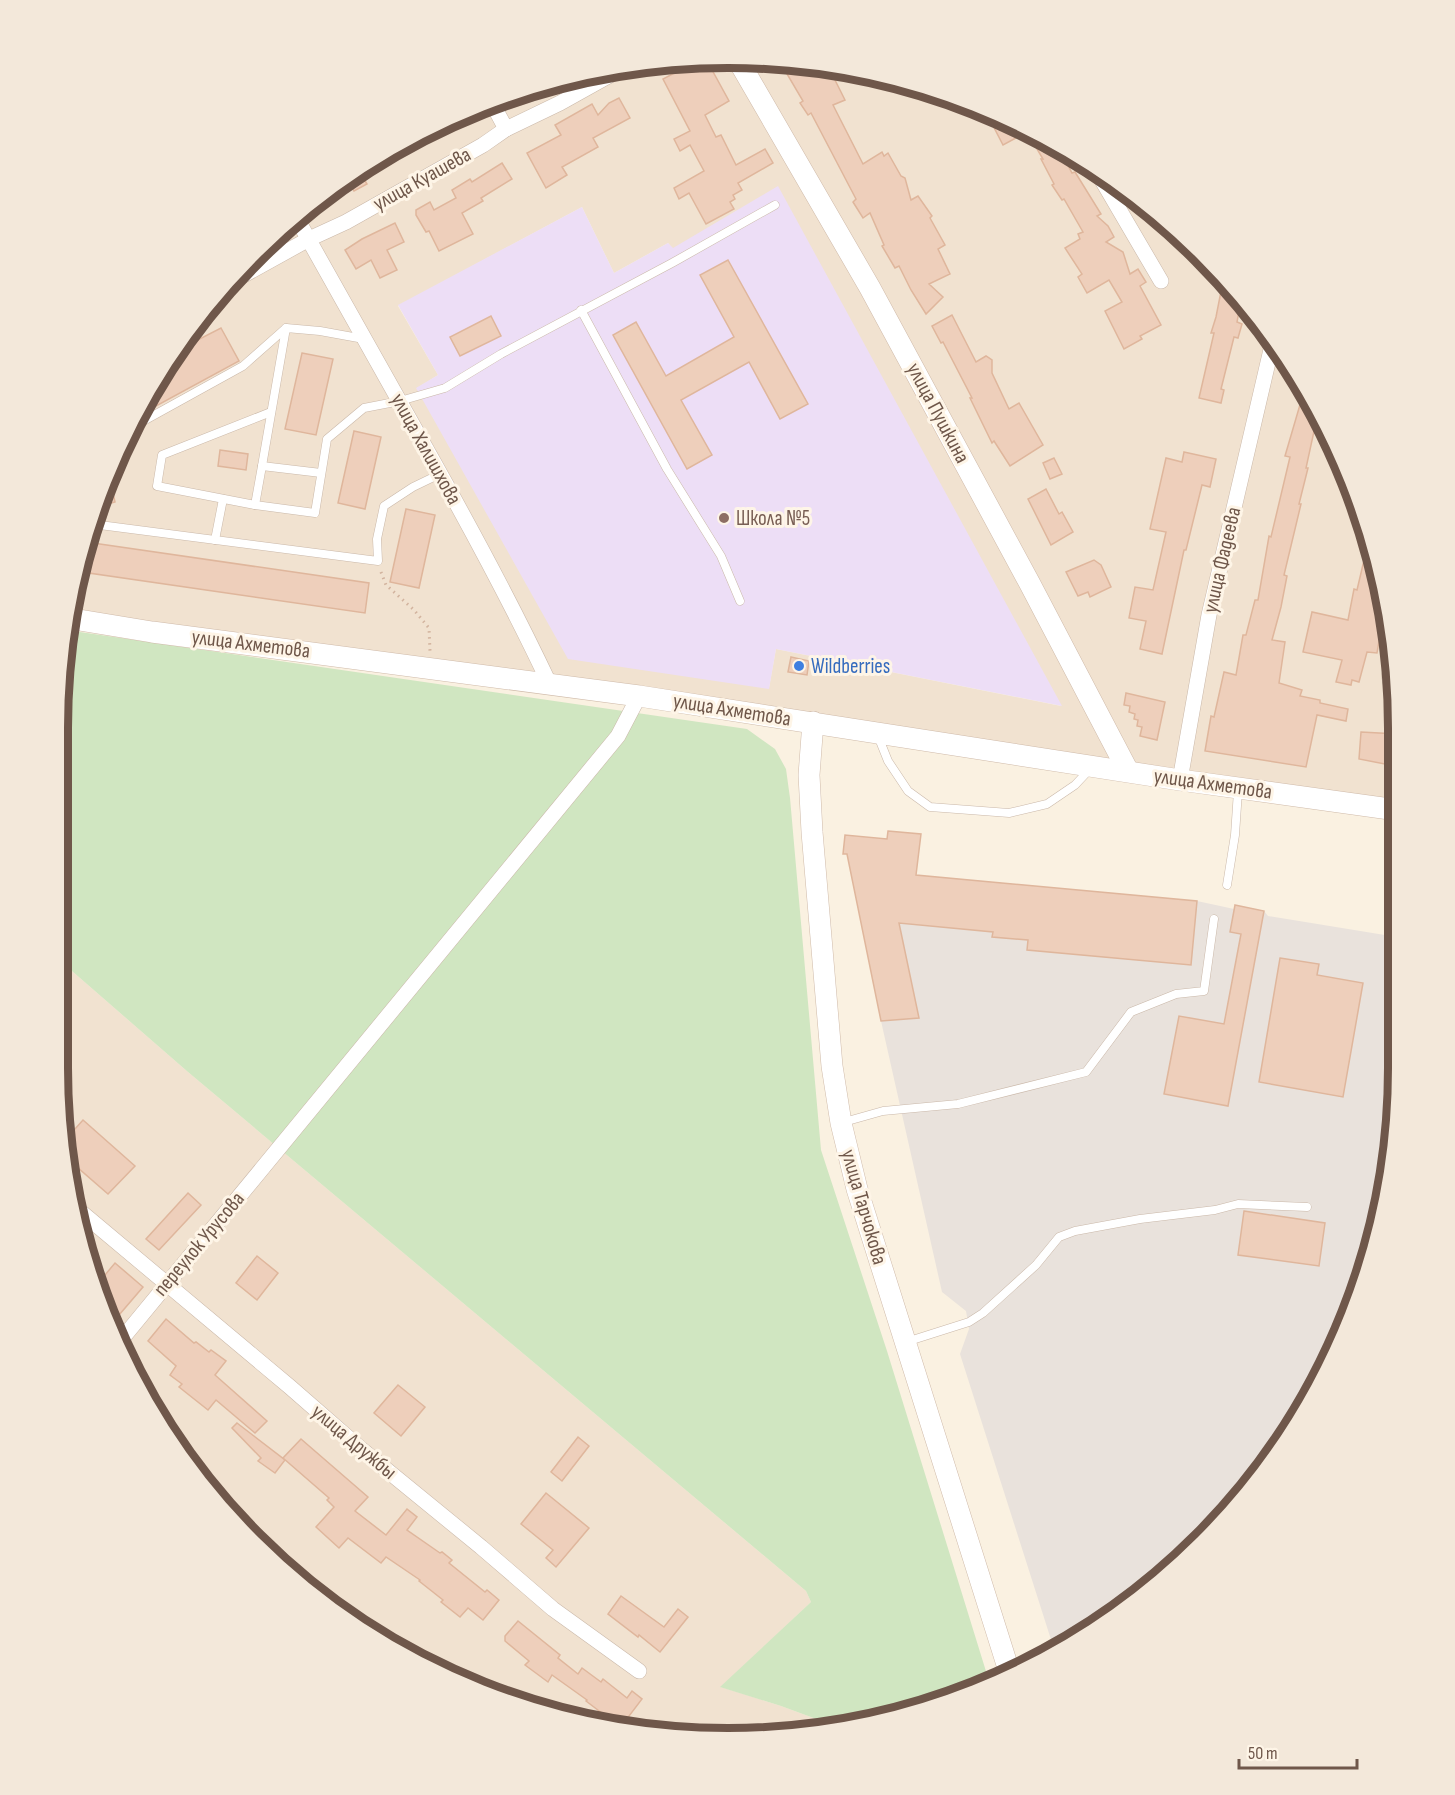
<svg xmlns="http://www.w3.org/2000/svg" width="1455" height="1795" viewBox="0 0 1455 1795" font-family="'Sofia Sans Condensed',sans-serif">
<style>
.residential{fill:#f1e2d0;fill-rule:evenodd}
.industrial{fill:#e9e2dc}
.education{fill:#eddef6}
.green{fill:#d0e6c1}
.building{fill:#eecfbb;stroke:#dfb69c;stroke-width:1.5}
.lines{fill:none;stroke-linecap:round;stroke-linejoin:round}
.lane-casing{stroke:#cab8a9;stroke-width:9}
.street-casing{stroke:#cab8a9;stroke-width:16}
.secondary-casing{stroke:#cfbaa9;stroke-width:22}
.path{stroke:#d2b39e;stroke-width:3;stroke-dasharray:1.5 4.5;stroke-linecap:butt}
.lane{stroke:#fff;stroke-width:8}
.street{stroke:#fff;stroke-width:15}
.secondary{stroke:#fff;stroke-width:21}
.education-dot{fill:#8d6e63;stroke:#fef5e7;stroke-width:2}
.shop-dot{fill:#3f7fe0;stroke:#fef5e7;stroke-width:2}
.labels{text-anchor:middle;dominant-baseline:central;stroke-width:6;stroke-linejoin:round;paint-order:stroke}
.street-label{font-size:21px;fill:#6f574a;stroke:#fef5e7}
.education-label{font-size:21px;fill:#785e54;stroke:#fef5e7;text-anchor:start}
.shop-label{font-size:21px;fill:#366cbe;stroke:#fef5e7;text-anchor:start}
.rim{fill:none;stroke:#6f574a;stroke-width:8}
</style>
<rect width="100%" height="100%" fill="#faf1e1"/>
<!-- residential -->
<g class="residential">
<path d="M683,58l132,5 128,29 119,55 107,76 90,96 70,112 46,123 22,130v126l-1330,-192 3,-22 38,-125 39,-79 77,-107 96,-90 111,-69 123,-46zM582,207l32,66 54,-30 393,463 -285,-57 -7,39 -352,-300 21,-13 -40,-69z"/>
<polygon points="57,958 188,1072 806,1591 811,1602 721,1687 781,1706 838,1727 727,1738 554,1715 392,1648 253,1541 147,1402 80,1241 57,1068"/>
</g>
<!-- industrial -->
<polygon class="industrial" points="850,869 1197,901 1234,909 1236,905 1264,911 1268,916 1397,937 1397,1111 1375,1241 1329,1364 1259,1476 1169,1572 1054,1649 960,1354 969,1329 966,1311 942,1292 881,1021"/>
<!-- education -->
<polygon class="education" points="778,186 1062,706 776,649 769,689 568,659 416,388 438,375 398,305 582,207 614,273 668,243 673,248"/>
<!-- green -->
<polygon class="green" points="66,630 747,729 775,749 786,769 790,798 821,1150 887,1351 989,1681 859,1725 838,1727 781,1706 720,1687 811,1602 806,1591 188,1072 57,958 58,683"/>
<!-- building -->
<g class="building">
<polygon points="685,59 706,59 729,101 705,115 716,137 721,135 736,165 765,149 773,163 738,183 742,190 733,195 735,199 730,202 734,209 706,224 689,193 679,199 674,188 704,171 690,145 680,151 674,139 690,131 663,79 682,69 678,63"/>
<polygon points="780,62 815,63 847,70 834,78 845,100 833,105 863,164 882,152 884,156 888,153 901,176 905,178 911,200 918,196 932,216 930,218 945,245 938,249 950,274 929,284 943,297 926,314 911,290 899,266 895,268 882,246 884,245 870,213 863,218 853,202 856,199 811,113 808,115 800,103 803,101"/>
<polygon points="619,98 630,118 593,138 598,147 562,167 567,175 546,188 527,153 561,135 555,125 592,104 598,115 609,103"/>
<polygon points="986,112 1057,144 1072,173 1075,172 1101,214 1097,216 1108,226 1114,237 1106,242 1123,252 1130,274 1138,269 1146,282 1140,286 1161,325 1140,336 1142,339 1124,349 1105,311 1122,302 1109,280 1087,293 1078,277 1082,274 1065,248 1080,239 1078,234 1083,232 1064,199 1062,200 1052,185 1054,184 1041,159 1043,159 1027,132 1003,145"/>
<polygon points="502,163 512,179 481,198 483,201 462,213 473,234 439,251 429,231 426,232 416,215 416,210 430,202 434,210 456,198 452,190 470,179 472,182"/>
<polygon points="359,171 367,184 354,191 347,178"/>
<polygon points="395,223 404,242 387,250 397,270 380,278 371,260 356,269 345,250 362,239"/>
<polygon points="728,260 808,404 780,419 749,362 681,400 712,455 687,469 613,335 636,322 666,376 734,337 700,275"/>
<polygon points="1223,281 1241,300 1237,322 1242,324 1238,338 1234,337 1221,389 1224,390 1221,403 1199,398 1214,333 1211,333 1216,317"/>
<polygon points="952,315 976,362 986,356 992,360 992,373 1009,409 1019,403 1043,445 1010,466 994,441 992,443 970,398 972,398 943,342 941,343 932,326"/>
<polygon points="491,316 501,336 460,356 450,337"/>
<polygon points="221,328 239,361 134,418 147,392 176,351"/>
<polygon points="302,353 333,359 316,435 285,429"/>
<polygon points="1304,391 1318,413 1306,468 1308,468 1299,504 1301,504 1284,575 1287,576 1281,607 1272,640 1285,642 1279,683 1302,690 1300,696 1320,700 1320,703 1348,709 1346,721 1317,715 1306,767 1205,751 1211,716 1214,717 1224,672 1236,675 1243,635 1246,635 1255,600 1258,600 1269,536 1271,537 1290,457 1285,456"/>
<polygon points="354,431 381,437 365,509 338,503"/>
<polygon points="220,450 248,454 246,470 218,466"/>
<polygon points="1184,452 1216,459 1210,487 1202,485 1186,550 1184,550 1162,654 1140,649 1146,621 1129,618 1135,587 1153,590 1166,532 1150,529 1166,458 1182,462"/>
<polygon points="1054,458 1062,474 1050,479 1043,463"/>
<polygon points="108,472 115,502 97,507 101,494"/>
<polygon points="1046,489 1059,514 1062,512 1073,532 1051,545 1028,499"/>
<polygon points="406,509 435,515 419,588 390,582"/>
<polygon points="1369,539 1375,554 1383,603 1378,628 1381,629 1377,653 1367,652 1359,682 1352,680 1351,685 1336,682 1342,660 1303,652 1312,612 1348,620 1354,589 1357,590"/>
<polygon points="86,542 369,583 365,613 82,572"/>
<polygon points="1094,560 1101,565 1111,587 1090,597 1088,592 1078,596 1066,572"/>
<polygon points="791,657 809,661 807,675 788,672"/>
<polygon points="1126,693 1165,702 1157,740 1140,736 1142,727 1137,726 1138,720 1134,719 1135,714 1129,712 1130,706 1124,705"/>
<polygon points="1361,732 1397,734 1397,754 1390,765 1359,759"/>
<polygon points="888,831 921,834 916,875 1197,901 1191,965 1027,950 1028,940 992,937 993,932 899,923 919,1018 881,1021 847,854 843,854 845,835 887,839"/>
<polygon points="1235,905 1264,911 1228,1106 1164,1094 1179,1016 1224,1024 1241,934 1230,932"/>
<polygon points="1280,958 1319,964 1317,975 1363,983 1343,1097 1259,1082"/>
<polygon points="83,1120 135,1166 108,1194 69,1160 66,1139"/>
<polygon points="188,1193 201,1205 159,1250 146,1239"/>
<polygon points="1244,1211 1325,1223 1319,1266 1238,1255"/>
<polygon points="257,1256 278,1273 257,1300 236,1283"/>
<polygon points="88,1260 105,1275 115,1263 143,1287 113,1322"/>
<polygon points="166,1319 194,1343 196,1342 209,1352 211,1350 226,1361 215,1375 267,1421 255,1433 216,1400 208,1410 179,1387 182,1384 170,1375 176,1366 148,1341"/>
<polygon points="398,1385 425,1407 401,1436 374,1413"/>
<polygon points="237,1423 285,1460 275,1473 258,1461 261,1458 232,1428"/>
<polygon points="578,1437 589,1446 562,1481 551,1472"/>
<polygon points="301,1439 368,1497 355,1511 386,1535 407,1509 417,1517 407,1530 440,1553 442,1552 452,1560 449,1563 485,1592 487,1590 499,1600 483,1620 468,1608 460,1617 441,1602 443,1600 419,1581 420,1580 386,1557 381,1563 348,1538 339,1548 316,1527 334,1507 327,1500 329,1498 283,1458"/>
<polygon points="546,1493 589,1528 556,1567 546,1558 553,1550 521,1524"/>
<polygon points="621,1596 664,1627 678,1609 688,1617 660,1652 639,1635 638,1637 608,1614"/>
<polygon points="518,1621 560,1655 558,1658 578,1674 582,1668 601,1682 603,1679 627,1698 632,1691 642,1699 623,1724 615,1723 586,1701 587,1700 552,1675 548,1682 525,1665 529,1661 505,1641 505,1636"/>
</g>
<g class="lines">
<defs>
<g id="lane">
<polyline points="581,310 667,469 721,556 740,601"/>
<polyline points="129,429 243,366 286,328"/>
<polyline points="262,466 255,505 157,486 162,455 271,412"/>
<polyline points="321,473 262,466 286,328 320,331 364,339"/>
<polyline points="255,505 315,513 327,439 364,408 400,401 445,388 501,354 672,263 775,205"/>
<polyline points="92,524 378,561 377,539 384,506 413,487 440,474"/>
<polyline points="215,540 223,499"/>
<path d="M1390,647c-2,15 -11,39 7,48"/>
<polyline points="878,736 888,761 908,791 930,807 1009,813 1047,804 1075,785 1090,769"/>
<polyline points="1227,885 1235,835 1238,791"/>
<polyline points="844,1122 883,1111 958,1104 1086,1072 1131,1012 1176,994 1204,991 1214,919"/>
<polyline points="906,1342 969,1322 983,1313 1036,1265 1059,1237 1075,1231 1140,1219 1215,1210 1238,1204 1307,1207"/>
</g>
<g id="street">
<polyline points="492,103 506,129"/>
<polyline points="1096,170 1161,281"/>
<path d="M296,217c43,76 86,152 128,228 44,78 87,157 125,238"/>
<polyline points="222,287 309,239 346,222 483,145 506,129 560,103 621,69"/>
<polyline points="1180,780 1209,615 1273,341"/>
<polyline points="75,1207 290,1387 361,1449 481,1547 553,1609 639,1671"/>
<polyline points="121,1340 618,736 639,696"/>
</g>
<g id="secondary">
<polyline points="738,60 870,288 1030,584 1128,771"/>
<polyline points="67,618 152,632 639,696 1180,780 1397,810"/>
<polyline points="813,722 809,775 812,832 832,1066 841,1123 857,1189 1010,1674"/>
</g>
</defs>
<!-- lane casing -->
<use href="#lane" class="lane-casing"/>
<!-- street casing -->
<use href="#street" class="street-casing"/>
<!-- secondary casing -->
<use href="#secondary" class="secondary-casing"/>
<!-- path -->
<polyline class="path" points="381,572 386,585 414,610 429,628 430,651"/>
<!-- lane -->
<use href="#lane" class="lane"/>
<!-- street -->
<use href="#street" class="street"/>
<!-- secondary -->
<use href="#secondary" class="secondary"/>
</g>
<!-- markers -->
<circle class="education-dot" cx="724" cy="518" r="6"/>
<circle class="shop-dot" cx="799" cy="666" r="6"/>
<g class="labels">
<!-- street labels -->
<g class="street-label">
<text transform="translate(422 179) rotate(-29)">улица Куашева</text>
<text transform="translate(938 413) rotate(62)">улица Пушкина</text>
<text transform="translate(426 449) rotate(61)">улица Халишхова</text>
<text transform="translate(1222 560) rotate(-77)">улица Фадеева</text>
<text transform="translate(251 644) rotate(7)">улица Ахметова</text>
<text transform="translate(732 710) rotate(9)">улица Ахметова</text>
<text transform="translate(1213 784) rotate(8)">улица Ахметова</text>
<text transform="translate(864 1207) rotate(74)">улица Тарчокова</text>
<text transform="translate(199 1244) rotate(-50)">переулок Урусова</text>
<text transform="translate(354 1442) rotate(40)">улица Дружбы</text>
</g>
<!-- education labels -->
<g class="education-label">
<text x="736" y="518">Школа №5</text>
</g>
<!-- shop labels -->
<g class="shop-label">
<text x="811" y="666">Wildberries</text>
</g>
</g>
<!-- crop -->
<path d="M0 0H1455V1795H0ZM728 68H728A660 660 0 0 1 1388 728V1068A660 660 0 0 1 728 1728H728A660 660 0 0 1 68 1068V728A660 660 0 0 1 728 68Z" fill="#f3e8da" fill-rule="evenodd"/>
<path class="rim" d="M728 68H728A660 660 0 0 1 1388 728V1068A660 660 0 0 1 728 1728H728A660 660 0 0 1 68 1068V728A660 660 0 0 1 728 68Z"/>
<!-- scale -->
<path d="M1239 1759v9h118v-9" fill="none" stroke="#6f574a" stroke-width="3"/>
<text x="1248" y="1759" font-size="18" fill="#6f574a" stroke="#fef5e7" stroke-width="4.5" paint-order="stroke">50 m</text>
</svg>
